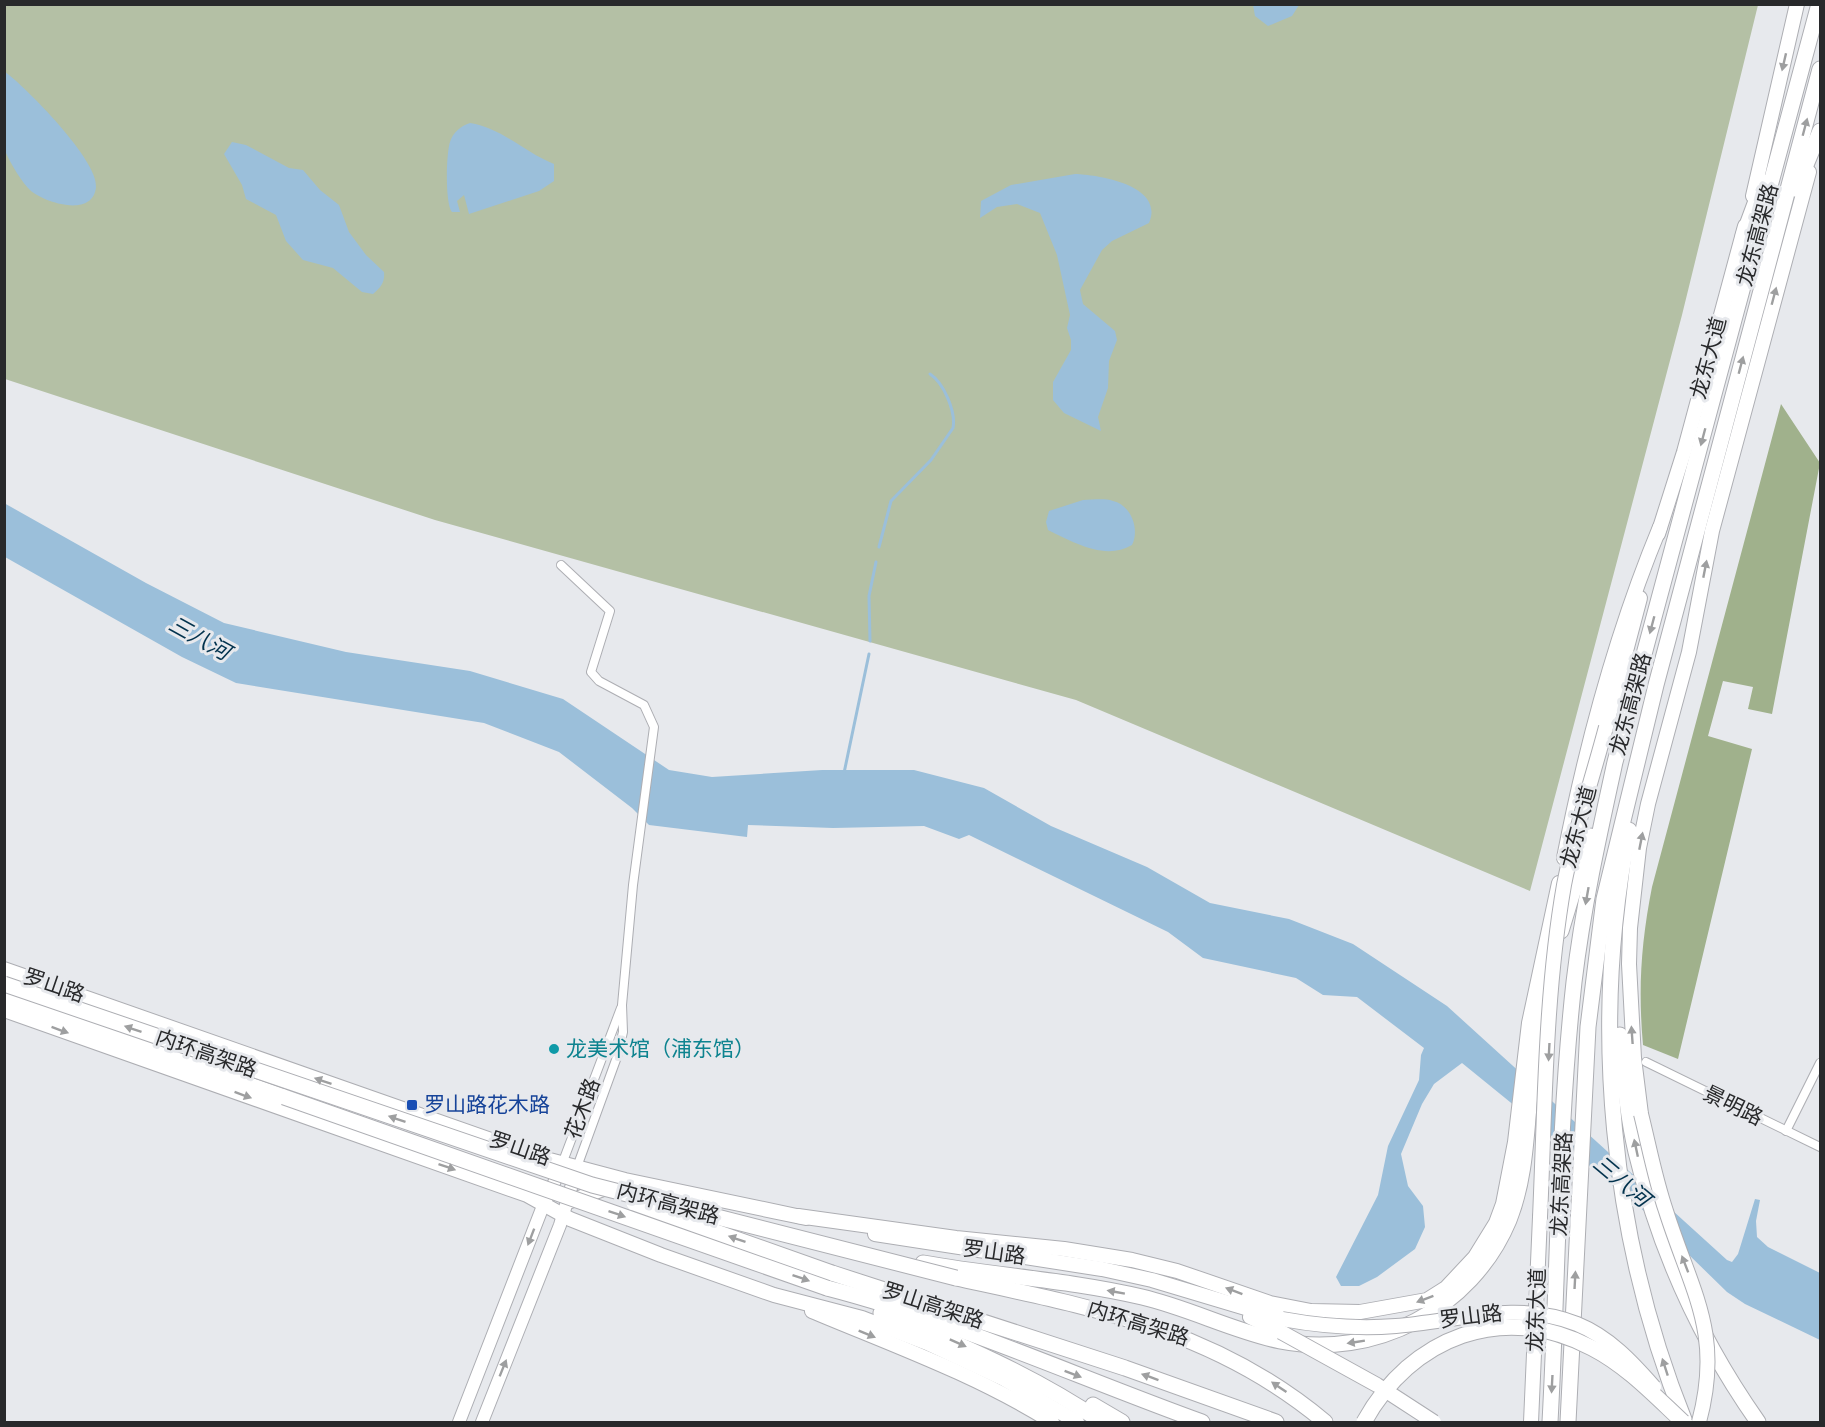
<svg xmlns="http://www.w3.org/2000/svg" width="1825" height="1427" viewBox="0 0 1825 1427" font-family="'Sofia Sans Condensed','Noto Sans SC',sans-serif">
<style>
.green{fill:#b4c0a5}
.forest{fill:#a0b18c}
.water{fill:#9bbfda}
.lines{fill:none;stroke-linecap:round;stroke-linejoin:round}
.stream{stroke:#9bbfda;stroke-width:3}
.street-casing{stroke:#adaeb3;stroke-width:10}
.secondary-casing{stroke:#adaeb3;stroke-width:14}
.primary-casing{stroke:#adaeb3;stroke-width:16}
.highway-casing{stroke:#adaeb3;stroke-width:17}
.street{stroke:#fff;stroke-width:8}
.secondary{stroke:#fff;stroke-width:12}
.primary{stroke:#fff;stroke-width:14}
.highway{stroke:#fff;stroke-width:15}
.primary-bridge-casing{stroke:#adaeb3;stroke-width:16;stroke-linecap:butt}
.highway-bridge-casing{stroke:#adaeb3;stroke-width:17;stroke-linecap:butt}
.primary-bridge{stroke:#fff;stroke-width:14}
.highway-bridge{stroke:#fff;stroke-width:15}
.oneway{fill:#9e9fa0}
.culture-dot{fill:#0f9aa8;stroke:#e7e9ed;stroke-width:2}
.transit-dot{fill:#1a4fb4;stroke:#e7e9ed;stroke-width:2}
.labels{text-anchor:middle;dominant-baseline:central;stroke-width:6;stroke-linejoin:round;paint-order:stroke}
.street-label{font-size:21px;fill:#28292b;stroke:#e7e9ed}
.culture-label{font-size:21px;fill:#0d838f;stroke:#e7e9ed;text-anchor:start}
.transit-label{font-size:21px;fill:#164399;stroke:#e7e9ed;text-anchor:start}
.water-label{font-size:22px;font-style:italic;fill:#02324d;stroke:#e7e9ed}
</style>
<rect width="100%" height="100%" fill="#e7e9ed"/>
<!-- green -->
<polygon class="green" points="5,5 1758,5 1682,315 1530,891 1076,700 435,520 5,379"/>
<!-- forest -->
<path class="forest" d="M1781,404l39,59 -48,251 -24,-5 5,-22 -30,-6 -15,55 44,13 -74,310 -35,-14c-5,-56 -2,-102 9,-158z"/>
<!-- water -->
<g class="water">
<polygon points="1253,5 1253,4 1299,5 1292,16 1268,26 1255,16"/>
<path d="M4,71c22,16 95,90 92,116 -3,31 -50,16 -65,4 -9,-8 -20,-27 -25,-38 -6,-12 -2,-65 -2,-82z"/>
<path d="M470,123c32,5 54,29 84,41v17l-15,10 -70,23 -5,-19 -7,6 3,11h-8c-7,-8 -6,-58 -2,-70 3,-10 11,-16 20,-19z"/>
<path d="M232,142l14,3 43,23 14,2 17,20 19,15 10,27 17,23 18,17c1,10 -3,15 -11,22l-11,-2 -29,-24 -30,-8 -17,-19 -10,-26 -30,-16 -4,-14 -18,-31z"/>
<path d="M1075,174c26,1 90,12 74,49l-37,18 -10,9 -22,40 3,14 32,27 2,9 -8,21 -1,27 -10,29 3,14 -37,-18 -11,-13v-18l18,-32v-10l-4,-12 3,-13 -13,-60 -17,-42 -23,-9 -20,3 -17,11 1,-17 30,-16z"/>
<path d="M1083,500c10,0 21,-2 30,1 18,4 27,28 19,44 -27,16 -59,-3 -84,-15l-2,-8 3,-11z"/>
<polygon points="4,503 146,583 224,623 346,652 470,671 563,699 669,770 712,777 822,770 914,770 984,788 1051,826 1147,867 1210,903 1289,919 1353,944 1447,1006 1727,1260 1732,1262 1738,1254 1755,1199 1760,1200 1756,1221 1757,1237 1768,1247 1820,1273 1820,1340 1745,1304 1727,1292 1644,1211 1462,1063 1434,1084 1422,1104 1401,1154 1408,1186 1423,1206 1425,1227 1415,1249 1377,1277 1359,1286 1341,1286 1336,1277 1378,1195 1388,1146 1419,1080 1421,1055 1424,1048 1357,997 1323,995 1296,978 1203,958 1168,932 969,835 959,839 924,826 833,828 748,825 747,837 649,825 632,808 559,752 484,723 236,683 182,657 5,557"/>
</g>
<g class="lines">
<!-- stream -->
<g class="stream">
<path d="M879,547l12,-46 40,-41 22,-32c3,-16 -9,-45 -23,-54"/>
<polyline points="870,641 869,596 876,562"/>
<polyline points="844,773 869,654"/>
</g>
<defs>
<g id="street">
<polyline points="561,565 610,611 591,672 599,681 644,705 654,727 633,885 622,1005 623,1032 617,1057 577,1167"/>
<polyline points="1646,1062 1820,1147"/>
<polyline points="1786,1131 1820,1063"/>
<polyline points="562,1164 621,1008"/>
</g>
<g id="secondary">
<polyline points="459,1422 543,1206 561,1168"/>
<polyline points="482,1422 560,1225 576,1171"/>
</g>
<g id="primary">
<polyline points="1753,196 1797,4"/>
<polyline points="1658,534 1684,452 1745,226"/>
<polyline points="1606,727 1640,598"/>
<path d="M1564,858c22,-113 52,-225 96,-331"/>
<polyline points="4,969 542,1158 625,1180 806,1218"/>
<polyline points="4,1010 527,1195 570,1219 661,1255 774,1295 862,1318 927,1343 1004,1379 1077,1422"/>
<polyline points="1641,1114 1634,1058 1629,964 1630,928 1639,848 1648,804 1689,652 1712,531 1809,172"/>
<polyline points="568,1202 609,1187"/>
<polyline points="798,1216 956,1238 1064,1249 1132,1260 1177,1271 1270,1303 1311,1311 1360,1312 1427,1300 1446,1288 1475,1257 1496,1223 1503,1204 1515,1142 1529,1023 1559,883"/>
<polyline points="875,1234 1102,1269 1152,1280 1282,1319"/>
<path d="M812,1311c81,34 165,64 240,111"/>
<polyline points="1250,1317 1281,1332"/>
<polyline points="1531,1422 1540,1217"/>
</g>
<g id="highway">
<polyline points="1796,189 1820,131"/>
<polyline points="1743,236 1763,182"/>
<path d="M1629,830c-39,194 -18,409 56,592"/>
<polyline points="1561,931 1590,836"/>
<polyline points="4,998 284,1097"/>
<path d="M1620,1035c4,39 7,79 16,117 23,97 65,189 122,270"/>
<path d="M923,1263c72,13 147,17 219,34 47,11 91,34 138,44 94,19 192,-32 229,-121 16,-40 17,-83 21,-125 3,-35 9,-69 17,-103"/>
<polyline points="832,1273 1125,1368 1276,1422"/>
<path d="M956,1278c138,30 258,51 369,144"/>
<path d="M827,1288c128,33 250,89 375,134"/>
<path d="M881,1313c78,30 153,63 221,109"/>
<polyline points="1093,1405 1122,1422"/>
<path d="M1550,1422c8,-146 8,-295 24,-440 9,-75 25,-147 41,-220l204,-758"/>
<polyline points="1568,1422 1588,1027 1604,899 1656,685 1820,69"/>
</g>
</defs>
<!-- street casing -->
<use href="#street" class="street-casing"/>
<!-- secondary casing -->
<use href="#secondary" class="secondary-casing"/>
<!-- primary casing -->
<use href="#primary" class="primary-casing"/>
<!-- highway casing -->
<use href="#highway" class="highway-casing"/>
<!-- street -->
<use href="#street" class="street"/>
<!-- secondary -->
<use href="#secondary" class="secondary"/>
<!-- primary -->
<use href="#primary" class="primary"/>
<!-- highway -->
<use href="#highway" class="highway"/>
<defs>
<g id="primary-bridge">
<path d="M1641,1114c8,32 14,65 25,97 26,82 57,122 33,211"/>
<path d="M1540,1217c5,-110 5,-223 24,-332 10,-53 28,-105 42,-158"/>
<path d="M1282,1319c38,7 76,10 114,7 61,-5 122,-26 181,-2 32,13 55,38 77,63"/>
<polyline points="1281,1332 1377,1385 1434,1422"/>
</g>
<g id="highway-bridge">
<polyline points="4,984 592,1185 956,1278"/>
<polyline points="284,1097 827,1288"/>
<polyline points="634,1203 832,1273"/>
<path d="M1364,1422c47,-85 139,-121 228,-74 35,18 63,48 91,74"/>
</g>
</defs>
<!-- primary-bridge casing -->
<use href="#primary-bridge" class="primary-bridge-casing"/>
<!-- highway-bridge casing -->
<use href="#highway-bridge" class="highway-bridge-casing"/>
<!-- primary-bridge -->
<use href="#primary-bridge" class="primary-bridge"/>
<!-- highway-bridge -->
<use href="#highway-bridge" class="highway-bridge"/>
</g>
<!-- one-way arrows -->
<defs><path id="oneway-solid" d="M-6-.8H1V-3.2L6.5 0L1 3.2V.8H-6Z" transform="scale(1.5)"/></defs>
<g class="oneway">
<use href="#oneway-solid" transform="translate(1784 62) rotate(103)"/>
<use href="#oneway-solid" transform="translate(1805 127) rotate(-75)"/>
<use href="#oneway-solid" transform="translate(1774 296) rotate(-75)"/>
<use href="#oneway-solid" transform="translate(1741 365) rotate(-75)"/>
<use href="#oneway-solid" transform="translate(1703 437) rotate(105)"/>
<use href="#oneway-solid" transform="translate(1705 569) rotate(-79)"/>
<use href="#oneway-solid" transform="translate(1652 625) rotate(105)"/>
<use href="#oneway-solid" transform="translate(1641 841) rotate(-79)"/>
<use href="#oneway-solid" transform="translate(1587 896) rotate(100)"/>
<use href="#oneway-solid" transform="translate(133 1029) rotate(-161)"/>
<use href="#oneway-solid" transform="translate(60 1030) rotate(20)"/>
<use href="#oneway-solid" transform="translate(1632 1035) rotate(-94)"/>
<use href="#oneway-solid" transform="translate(1549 1052) rotate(93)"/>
<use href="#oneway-solid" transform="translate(323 1081) rotate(-161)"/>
<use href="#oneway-solid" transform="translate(243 1095) rotate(20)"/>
<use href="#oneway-solid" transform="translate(397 1119) rotate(-161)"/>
<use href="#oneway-solid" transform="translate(1636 1148) rotate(-102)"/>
<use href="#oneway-solid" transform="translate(447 1167) rotate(19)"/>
<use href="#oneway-solid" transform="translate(617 1214) rotate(19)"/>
<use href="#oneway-solid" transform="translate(531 1237) rotate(111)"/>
<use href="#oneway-solid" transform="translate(737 1239) rotate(-161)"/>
<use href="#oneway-solid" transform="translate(1685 1264) rotate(-111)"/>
<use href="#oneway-solid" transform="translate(801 1278) rotate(19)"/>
<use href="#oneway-solid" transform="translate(1575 1280) rotate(-87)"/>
<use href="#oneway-solid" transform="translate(1234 1291) rotate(-159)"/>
<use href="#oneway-solid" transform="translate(1116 1292) rotate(-170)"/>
<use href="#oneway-solid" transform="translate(1425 1299) rotate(159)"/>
<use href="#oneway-solid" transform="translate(867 1334) rotate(22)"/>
<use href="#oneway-solid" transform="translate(1356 1342) rotate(171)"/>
<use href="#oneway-solid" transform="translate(958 1343) rotate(24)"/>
<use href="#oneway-solid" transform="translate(1665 1367) rotate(-108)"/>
<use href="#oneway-solid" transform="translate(503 1368) rotate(-68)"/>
<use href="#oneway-solid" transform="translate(1073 1374) rotate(21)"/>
<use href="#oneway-solid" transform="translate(1150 1377) rotate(-160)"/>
<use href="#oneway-solid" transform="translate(1552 1384) rotate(93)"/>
<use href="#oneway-solid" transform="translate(1279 1387) rotate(-146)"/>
</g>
<!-- markers -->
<circle class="culture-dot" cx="554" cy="1049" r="6"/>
<rect class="transit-dot" x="406" y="1099" width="12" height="12" rx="3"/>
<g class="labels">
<!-- street labels -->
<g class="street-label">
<text transform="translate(1758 235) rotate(-75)">龙东高架路</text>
<text transform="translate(1709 358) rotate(-75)">龙东大道</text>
<text transform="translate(1631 704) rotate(-75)">龙东高架路</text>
<text transform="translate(1579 827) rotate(-75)">龙东大道</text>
<text transform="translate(54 986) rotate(19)">罗山路</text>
<text transform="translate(206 1054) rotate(19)">内环高架路</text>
<text transform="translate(1733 1106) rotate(26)">景明路</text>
<text transform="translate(583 1109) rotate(-70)">花木路</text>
<text transform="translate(520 1149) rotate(19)">罗山路</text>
<text transform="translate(1562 1184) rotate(-87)">龙东高架路</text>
<text transform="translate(668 1204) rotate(15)">内环高架路</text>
<text transform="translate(994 1253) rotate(8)">罗山路</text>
<text transform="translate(933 1306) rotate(18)">罗山高架路</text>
<text transform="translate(1537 1310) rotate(-88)">龙东大道</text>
<text transform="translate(1471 1317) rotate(-7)">罗山路</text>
<text transform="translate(1138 1324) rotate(17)">内环高架路</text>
</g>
<!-- culture labels -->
<g class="culture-label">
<text x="566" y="1049">龙美术馆（浦东馆）</text>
</g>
<!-- transit labels -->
<g class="transit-label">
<text x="424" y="1105">罗山路花木路</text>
</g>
<!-- water labels -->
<g class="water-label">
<text transform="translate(199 639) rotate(29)">三八河</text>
<text transform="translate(1621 1182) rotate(40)">三八河</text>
</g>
</g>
<!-- border -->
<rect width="1825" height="1427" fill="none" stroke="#28292b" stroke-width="12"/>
</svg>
